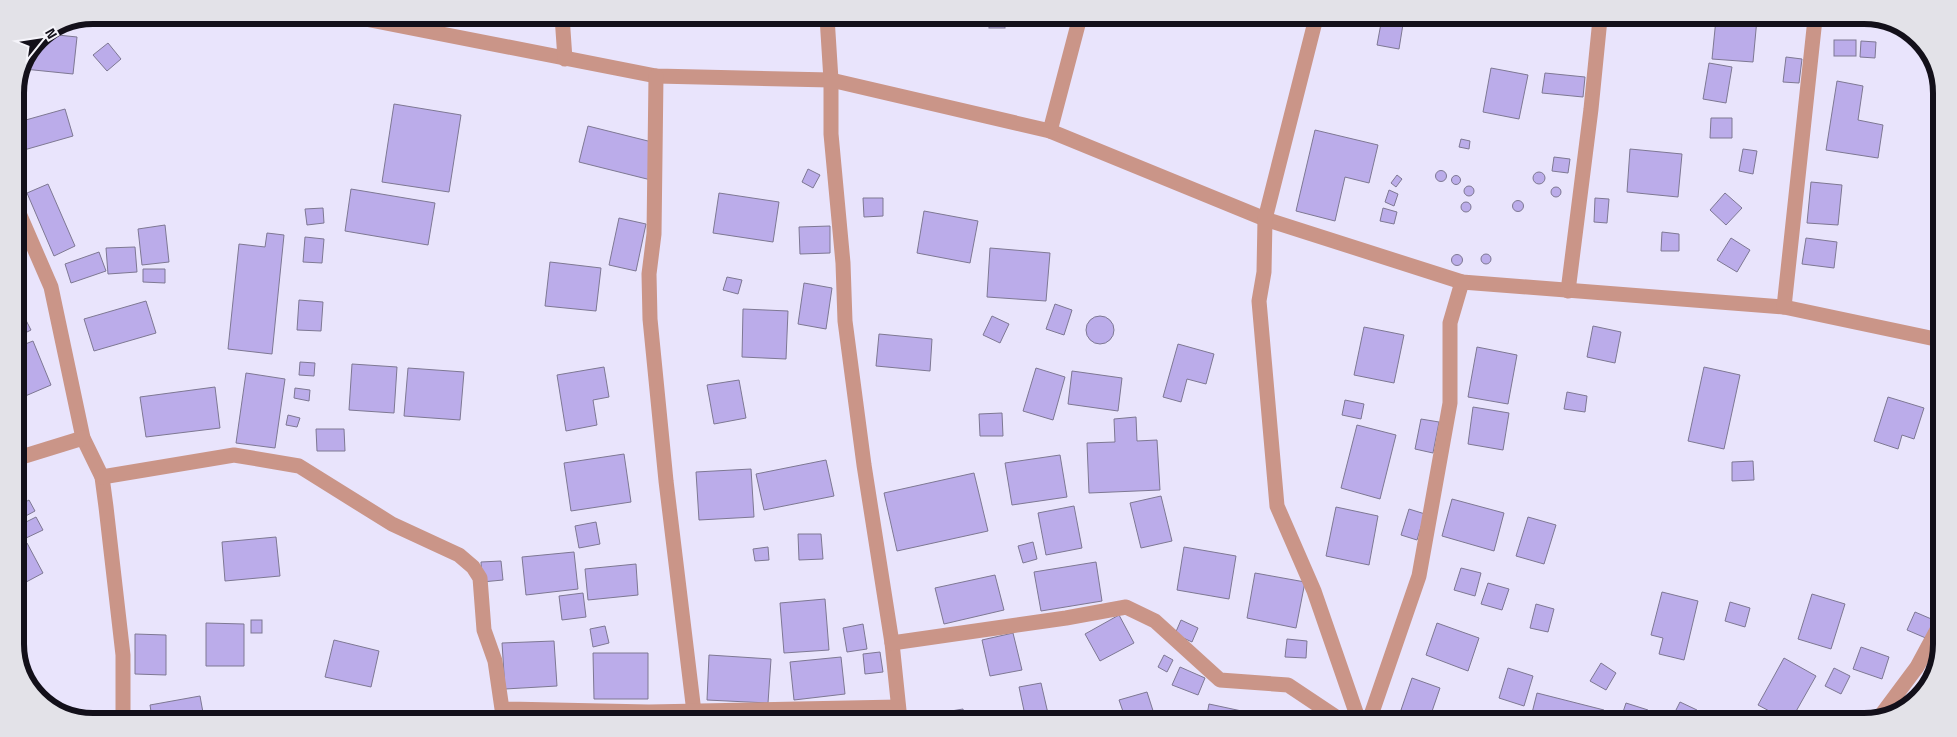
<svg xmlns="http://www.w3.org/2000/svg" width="1957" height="737" viewBox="0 0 1957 737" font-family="'Titillium Web',sans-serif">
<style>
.building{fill:#bbacea;stroke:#7e7893}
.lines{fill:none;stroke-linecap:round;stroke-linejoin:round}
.minor{stroke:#ca9588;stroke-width:15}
.rim{fill:none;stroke:#13101a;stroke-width:6}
</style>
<rect width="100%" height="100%" fill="#e9e4fc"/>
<!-- building -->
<g class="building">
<rect x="989" y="17" width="16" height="11"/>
<polygon points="1382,18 1404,18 1399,49 1377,45"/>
<polygon points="1716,19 1757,19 1753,62 1712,59"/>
<polygon points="1837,19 1852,19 1851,26 1836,25"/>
<polygon points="48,34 77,37 73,74 24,69 38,38"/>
<rect x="1834" y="40" width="22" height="16"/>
<polygon points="1861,41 1876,42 1875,58 1860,57"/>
<polygon points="108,43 121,59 107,71 93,55"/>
<polygon points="1786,57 1802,59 1799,83 1783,82"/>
<polygon points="1709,63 1732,67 1726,103 1703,99"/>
<polygon points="1491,68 1528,75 1519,119 1483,112"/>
<polygon points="1545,73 1585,77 1583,97 1542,93"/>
<polygon points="21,76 24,76 22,112 15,111 15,88"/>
<polygon points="1837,81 1863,86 1858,120 1883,125 1878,158 1826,150"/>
<polygon points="394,104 461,115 449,192 382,182"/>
<polygon points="65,109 73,136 17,152 15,144 15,123"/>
<polygon points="1711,118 1732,118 1732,138 1710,138"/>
<polygon points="588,126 660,144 651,180 579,162"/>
<polygon points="1315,130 1378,145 1369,183 1345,177 1335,221 1296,211"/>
<polygon points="1461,139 1470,141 1469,149 1459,147"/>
<polygon points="1630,149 1682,154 1678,197 1627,192"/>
<polygon points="1743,149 1757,151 1753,174 1739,171"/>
<polygon points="1554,157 1570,159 1568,173 1552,171"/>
<polygon points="808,169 820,175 813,188 802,182"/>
<circle cx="1441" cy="176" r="5.5"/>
<circle cx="1539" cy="178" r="6"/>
<polygon points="1397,175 1402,179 1396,187 1391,183"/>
<circle cx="1456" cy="180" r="4.5"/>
<polygon points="1811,182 1842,185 1838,225 1807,223"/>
<polygon points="48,184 75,246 54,256 27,193"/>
<circle cx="1469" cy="191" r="5"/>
<circle cx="1556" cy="192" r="5"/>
<polygon points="351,189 435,203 428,245 345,231"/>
<polygon points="1389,190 1398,194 1394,206 1385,202"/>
<polygon points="719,193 779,202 773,242 713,233"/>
<polygon points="1725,193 1742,208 1726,225 1710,210"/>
<polygon points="863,198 883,198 883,216 864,217"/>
<polygon points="1595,198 1609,199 1607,223 1594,222"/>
<circle cx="1518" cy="206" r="5.5"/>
<circle cx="1466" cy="207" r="5"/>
<polygon points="323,208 324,223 307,225 305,209"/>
<polygon points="1383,208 1397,212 1394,224 1380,221"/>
<polygon points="924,211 978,221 970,263 917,253"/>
<polygon points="619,218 646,224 636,271 609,265"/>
<polygon points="165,225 169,262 142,265 138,229"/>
<polygon points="830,226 830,253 800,254 799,227"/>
<polygon points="1662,232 1679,234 1679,251 1661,251"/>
<polygon points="267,233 284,235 272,354 228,349 239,244 265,247"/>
<polygon points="305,237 324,239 322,263 303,262"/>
<polygon points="1731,238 1750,250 1737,272 1717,260"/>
<polygon points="1806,238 1837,242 1834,268 1802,264"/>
<polygon points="135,247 137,272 108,274 106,248"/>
<polygon points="990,248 1050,253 1046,301 987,297"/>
<polygon points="99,252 106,271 71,283 65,264"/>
<circle cx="1486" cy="259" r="5"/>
<circle cx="1457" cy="260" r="5.5"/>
<polygon points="550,262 601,268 596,311 545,306"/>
<polygon points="143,269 165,269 165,283 143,282"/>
<polygon points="727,277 742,280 738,294 723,290"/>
<polygon points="804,283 832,288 826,329 798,324"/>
<polygon points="15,299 31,330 15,338"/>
<polygon points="299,300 323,302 321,331 297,330"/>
<polygon points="146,301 156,333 94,351 84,319"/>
<polygon points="1055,304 1072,310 1064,335 1046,329"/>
<polygon points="743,309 788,311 786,359 742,357"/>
<circle cx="1100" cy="330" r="14"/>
<polygon points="992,316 1009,324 1000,343 983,335"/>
<polygon points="1593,326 1621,332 1615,363 1587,357"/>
<polygon points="1364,327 1404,335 1394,383 1354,375"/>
<polygon points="879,334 932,339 930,371 876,366"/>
<polygon points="33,341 51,385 16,400 15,348"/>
<polygon points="1178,344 1214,354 1206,384 1187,379 1181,402 1163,397"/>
<polygon points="1477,347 1517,355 1508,404 1468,397"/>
<polygon points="300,362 315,363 314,376 299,375"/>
<polygon points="352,364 397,367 394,413 349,410"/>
<polygon points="604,367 609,397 593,400 597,425 566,431 557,375"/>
<polygon points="1704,367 1740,375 1724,449 1688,441"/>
<polygon points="408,368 464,372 460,420 404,416"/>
<polygon points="1036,368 1065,377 1053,420 1023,411"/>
<polygon points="1072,371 1122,378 1118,411 1068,404"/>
<polygon points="246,373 285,379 275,448 236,443"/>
<polygon points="739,380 746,418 714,424 707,385"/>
<polygon points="215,387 220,428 146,437 140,397"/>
<polygon points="295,388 310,390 309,401 294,398"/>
<polygon points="1567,392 1587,396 1585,412 1564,409"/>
<polygon points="1888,397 1924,408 1914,439 1902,435 1898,449 1874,441"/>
<polygon points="1345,400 1364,404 1361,419 1342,415"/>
<polygon points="1473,407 1509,413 1503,450 1468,444"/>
<polygon points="1002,413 1003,436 980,436 979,414"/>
<polygon points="288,415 300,418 297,427 286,425"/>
<polygon points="1136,417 1137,441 1157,440 1160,490 1089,493 1087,443 1115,442 1114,419"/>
<polygon points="1421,419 1439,422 1433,453 1415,449"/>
<polygon points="1357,425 1396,435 1380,499 1341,488"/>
<polygon points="316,429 344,429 345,451 317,451"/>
<polygon points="624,454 631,502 571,511 564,463"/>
<polygon points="1060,455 1067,497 1012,505 1005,463"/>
<polygon points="826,460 834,496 764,510 756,474"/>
<polygon points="1753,461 1754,480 1732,481 1732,462"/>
<polygon points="751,469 754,517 699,520 696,472"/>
<polygon points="974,473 988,531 897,551 884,493"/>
<polygon points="1161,496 1172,541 1141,548 1130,503"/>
<polygon points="1452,499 1504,513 1494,551 1442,536"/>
<polygon points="29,500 35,511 22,518 16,507"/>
<polygon points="1074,506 1082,548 1046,555 1038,513"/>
<polygon points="1336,507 1378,516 1369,565 1326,556"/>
<polygon points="1409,509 1425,514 1417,540 1401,535"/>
<polygon points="36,517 43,530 24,539 18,526"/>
<polygon points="1528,517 1556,525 1544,564 1516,556"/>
<polygon points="596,522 600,544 579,548 575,526"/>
<polygon points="798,534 821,534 823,559 799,560"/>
<polygon points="276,537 280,576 225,581 222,542"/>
<polygon points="1033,542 1037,559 1023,563 1018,546"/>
<polygon points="27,543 43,573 15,588 15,549"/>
<polygon points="768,547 769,560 755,561 753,549"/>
<polygon points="1184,547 1236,556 1229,599 1177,590"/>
<polygon points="574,552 578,589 526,595 522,557"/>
<polygon points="501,561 503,580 482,582 481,562"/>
<polygon points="1096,562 1102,601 1041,611 1034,572"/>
<polygon points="636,564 638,595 588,600 585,569"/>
<polygon points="1461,568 1481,573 1475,596 1454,590"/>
<polygon points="1255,573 1305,582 1296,628 1247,618"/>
<polygon points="995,575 1004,610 944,624 935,588"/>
<polygon points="1488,583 1509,589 1502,610 1481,604"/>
<polygon points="1662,592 1698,601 1684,660 1659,654 1663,638 1651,635"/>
<polygon points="583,593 586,617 562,620 559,596"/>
<polygon points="1812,594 1845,604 1831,649 1798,639"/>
<polygon points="825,599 829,650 784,653 780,603"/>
<polygon points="1730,602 1750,608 1745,627 1725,621"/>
<polygon points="1536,604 1554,609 1548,632 1530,628"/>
<polygon points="1915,612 1936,621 1928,639 1907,630"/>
<polygon points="1119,615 1134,643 1100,661 1085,634"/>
<rect x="251" y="620" width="11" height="13"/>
<polygon points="1181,620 1198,628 1192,642 1175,634"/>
<polygon points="206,623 244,624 244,666 206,666"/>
<polygon points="1437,623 1479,638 1468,671 1426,655"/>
<polygon points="863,624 867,649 847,652 843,628"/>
<polygon points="605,626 609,643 593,647 590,629"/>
<polygon points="1013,633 1022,670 990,676 982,640"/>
<polygon points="135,634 166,635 166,675 135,674"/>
<polygon points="1287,639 1307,641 1306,658 1285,657"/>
<polygon points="334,640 379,651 371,687 325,677"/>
<polygon points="554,641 557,686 505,689 502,643"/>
<polygon points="1861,647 1889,657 1882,679 1853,669"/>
<polygon points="880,652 883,672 865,674 863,654"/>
<polygon points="593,653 648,653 648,699 594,699"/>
<polygon points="709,655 771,659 768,703 707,700"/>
<polygon points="1164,655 1173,660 1167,672 1158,667"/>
<polygon points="841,657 845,694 794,700 790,662"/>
<polygon points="1784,658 1816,676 1790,722 1758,705"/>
<polygon points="1601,663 1616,673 1606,690 1590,681"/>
<polygon points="1180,667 1205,678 1198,695 1172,685"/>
<polygon points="1508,668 1533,676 1524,706 1499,698"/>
<polygon points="1834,668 1850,676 1841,694 1825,686"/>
<polygon points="1412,678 1440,688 1429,720 1401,710"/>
<polygon points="1041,683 1049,718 1026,720 1019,687"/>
<polygon points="1147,692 1156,720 1126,720 1119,700"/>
<polygon points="1537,693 1604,710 1601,721 1530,721"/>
<polygon points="200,696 204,718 152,718 150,705"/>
<polygon points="1680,702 1697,710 1691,722 1685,722 1673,716"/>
<polygon points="1626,703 1648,710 1645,721 1620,721"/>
<polygon points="1209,704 1251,713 1249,721 1206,720"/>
<polygon points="963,709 965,720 922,720 921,716"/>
<polygon points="1853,713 1865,722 1847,722"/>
</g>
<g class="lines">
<!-- minor -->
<g class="minor">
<polyline points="350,16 656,76 831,80 1050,131 1265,219 1462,282 1784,307 1940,340"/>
<polyline points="562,16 565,59"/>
<polyline points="827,17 831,80 831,134 843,263 845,321 864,465 892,643 900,720"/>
<polyline points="1316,18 1265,219 1264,272 1259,301 1277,506 1314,591 1359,721"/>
<polyline points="656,76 654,234 649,274 650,319 666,481 694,712"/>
<polyline points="1050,131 1080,17"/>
<polyline points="15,204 51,287 83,438 102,477 106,507 123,655 123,718"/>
<polyline points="1568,291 1591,109 1600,19"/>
<polyline points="1784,307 1815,19"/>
<polyline points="15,459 83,438"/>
<polyline points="102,477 234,455 299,466 392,524 459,555 473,567 480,578 484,630 495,661 502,709 649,712 898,707"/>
<polyline points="892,643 1066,618 1126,607 1155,621 1220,680 1288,685 1342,721"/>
<polyline points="1879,718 1917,667 1938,628"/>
<polyline points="1369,721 1419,576 1450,403 1450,323 1462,282"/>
</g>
</g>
<!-- crop -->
<path d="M0 0H1957V737H0ZM93 24H1864A69 69 0 0 1 1933 93V644A69 69 0 0 1 1864 713H93A69 69 0 0 1 24 644V93A69 69 0 0 1 93 24Z" fill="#e3e2e8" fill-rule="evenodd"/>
<path class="rim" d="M93 24H1864A69 69 0 0 1 1933 93V644A69 69 0 0 1 1864 713H93A69 69 0 0 1 24 644V93A69 69 0 0 1 93 24Z"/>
<!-- north arrow -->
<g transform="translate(40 40) rotate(60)" stroke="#f5f4fa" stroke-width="4" paint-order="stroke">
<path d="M0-4L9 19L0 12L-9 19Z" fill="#13101a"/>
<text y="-8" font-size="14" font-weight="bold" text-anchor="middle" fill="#13101a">N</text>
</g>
</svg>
